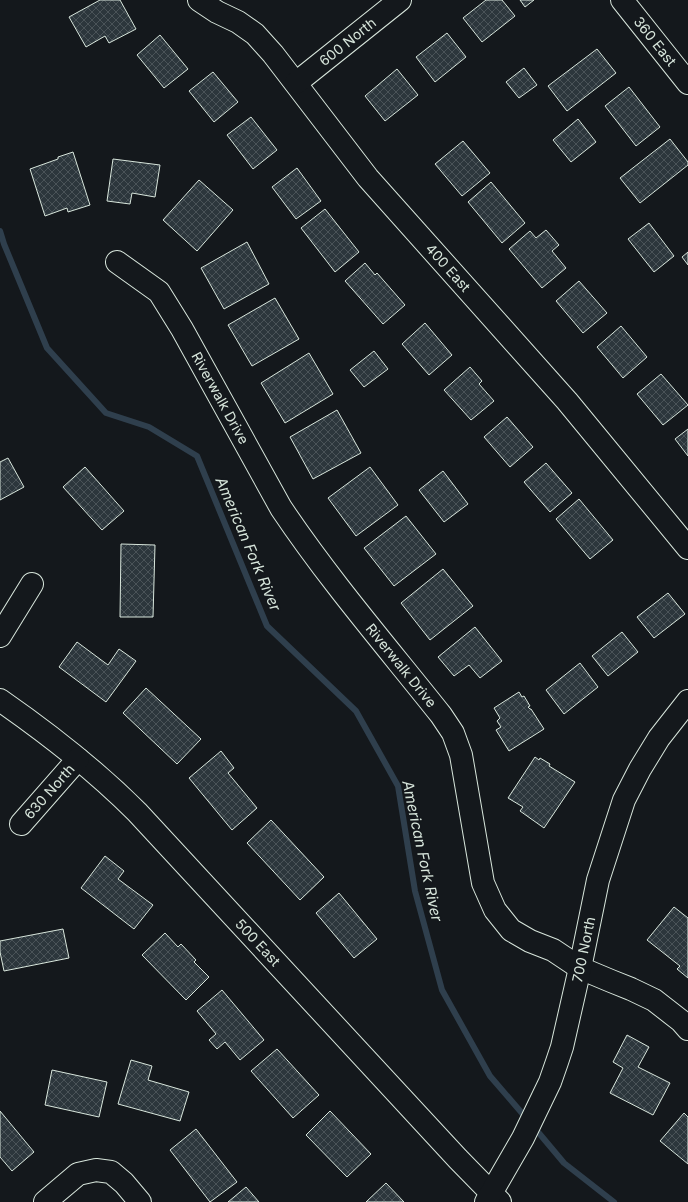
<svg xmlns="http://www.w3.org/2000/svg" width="688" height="1202" viewBox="0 0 688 1202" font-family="Inter,sans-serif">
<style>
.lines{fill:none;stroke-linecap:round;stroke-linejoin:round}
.stream{stroke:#2f3f4d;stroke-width:6}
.building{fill:url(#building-cross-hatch);stroke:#d8e6dc}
.minor-casing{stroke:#d8e6dc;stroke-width:24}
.minor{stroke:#14181c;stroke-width:22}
.labels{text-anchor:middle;stroke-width:3;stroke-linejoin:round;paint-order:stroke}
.street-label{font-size:14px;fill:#d8e6dc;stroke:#14181c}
.water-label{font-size:15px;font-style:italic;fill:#d8e6dc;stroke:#14181c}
</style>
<defs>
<pattern id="building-cross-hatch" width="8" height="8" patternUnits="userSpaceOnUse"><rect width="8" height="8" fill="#2c363c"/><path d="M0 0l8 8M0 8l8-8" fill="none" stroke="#4a5358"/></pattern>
</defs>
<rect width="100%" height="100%" fill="#14181c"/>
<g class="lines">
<!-- stream -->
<g class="stream">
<polyline points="0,231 4,244 47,348 106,413 149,427 197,456 267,626 356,711 398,786 415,891 442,990 490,1076 527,1119"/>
<polyline points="533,1126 564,1163 614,1202"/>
</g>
</g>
<!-- building -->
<g class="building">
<polygon points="100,0 120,0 136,29 109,43 105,36 86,47 69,17"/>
<polygon points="486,0 502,0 515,16 482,42 463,18"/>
<polygon points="520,0 534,0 525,7"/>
<polygon points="447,33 466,57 435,82 416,57"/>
<polygon points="160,35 188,69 164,88 137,55"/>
<polygon points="597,49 616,73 567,111 548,86"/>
<polygon points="524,68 537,85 519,98 506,82"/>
<polygon points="397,69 418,95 385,121 365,96"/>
<polygon points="213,72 238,102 214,122 189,91"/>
<polygon points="629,87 660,127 636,146 605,106"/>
<polygon points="251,117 277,150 253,169 227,135"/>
<polygon points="578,119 596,142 571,162 553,140"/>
<polygon points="670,139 688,162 688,165 640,203 620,178"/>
<polygon points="463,141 490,173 462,196 435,164"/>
<polygon points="73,152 90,205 68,212 67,208 45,216 30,169 58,159 58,157"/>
<polygon points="113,159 160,165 155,197 132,193 130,204 107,201"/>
<polygon points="297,168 321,201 296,219 272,187"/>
<polygon points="199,180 233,210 197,251 163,220"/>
<polygon points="491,182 525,223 502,243 468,202"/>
<polygon points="325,209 359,252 335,272 301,228"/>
<polygon points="649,223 674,256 654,272 628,239"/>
<polygon points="546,230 559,245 552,251 566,268 542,288 509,249 530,231 536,238"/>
<polygon points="247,242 269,284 224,309 201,268"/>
<polygon points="688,252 688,265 682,257"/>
<polygon points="365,263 375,275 377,273 405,305 383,324 345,281"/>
<polygon points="579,281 607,313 583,333 556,301"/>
<polygon points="275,298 299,339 252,366 228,325"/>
<polygon points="425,323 452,355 429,375 402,344"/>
<polygon points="621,326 647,357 623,378 597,347"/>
<polygon points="374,351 388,369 364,387 350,370"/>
<polygon points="309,353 333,394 285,423 261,383"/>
<polygon points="470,367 482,381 479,384 494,401 471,420 444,390"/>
<polygon points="661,374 688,405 663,425 637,394"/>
<polygon points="337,410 361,453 313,479 290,437"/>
<polygon points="507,417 533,447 510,467 484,437"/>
<polygon points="688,429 688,456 675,439"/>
<polygon points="8,458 24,487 0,500 0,462"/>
<polygon points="546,463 572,493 550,512 524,482"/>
<polygon points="85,467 124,511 102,530 63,487"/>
<polygon points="370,467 398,505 356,536 328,498"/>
<polygon points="443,471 468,504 444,522 419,490"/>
<polygon points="579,499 613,540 590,559 556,519"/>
<polygon points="406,516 436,554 394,586 364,548"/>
<polygon points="121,544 155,545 153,617 120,617"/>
<polygon points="443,569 473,606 430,640 401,603"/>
<polygon points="668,593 685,614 654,638 637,617"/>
<polygon points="475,627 502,661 480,678 469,665 454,676 438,657"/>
<polygon points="622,632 638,652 608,676 592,656"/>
<polygon points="77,642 108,665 119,649 136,661 106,702 59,667"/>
<polygon points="580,663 598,687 564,714 546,690"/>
<polygon points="146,688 201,739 177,764 123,713"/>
<polygon points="519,692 522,697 524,696 530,706 528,707 530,709 531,709 544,729 509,751 496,730 501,727 497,721 500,718 494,708"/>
<polygon points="221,751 234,768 228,773 257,808 232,830 189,778"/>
<polygon points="535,757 539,760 540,758 550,764 549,766 575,782 544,828 520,811 523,807 508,798"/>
<polygon points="271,820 324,877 300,900 247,843"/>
<polygon points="105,856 124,871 118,879 153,905 134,929 81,888"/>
<polygon points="339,893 377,939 354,958 316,913"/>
<polygon points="674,907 688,918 688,978 677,969 680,966 647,940"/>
<polygon points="63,929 69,958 4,971 0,952 0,941"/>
<polygon points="165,933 178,947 181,944 196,960 194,962 209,977 186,1000 142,955"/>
<polygon points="222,990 264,1040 240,1060 225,1042 217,1049 209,1040 216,1034 197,1011"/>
<polygon points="627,1035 649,1047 638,1067 670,1083 653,1115 610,1093 623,1068 613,1062"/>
<polygon points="277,1049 319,1095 293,1118 251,1071"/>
<polygon points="131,1060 152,1066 148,1080 189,1092 180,1121 118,1104"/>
<polygon points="52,1070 107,1082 99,1117 45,1105"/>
<polygon points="0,1111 34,1152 12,1171 0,1157"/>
<polygon points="330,1111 371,1154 347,1177 306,1135"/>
<polygon points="684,1113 688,1117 688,1164 660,1141"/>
<polygon points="196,1129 237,1182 210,1202 170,1150"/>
<polygon points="386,1183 404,1202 366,1202"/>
<polygon points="246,1187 259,1202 228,1202"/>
</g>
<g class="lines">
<!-- minor casing -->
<g class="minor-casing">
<g id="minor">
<path id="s1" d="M199,0L217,12L238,22L255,34L273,54L368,178L567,401L688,548"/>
<path id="s2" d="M622,0L688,83"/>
<path id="s3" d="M296,83L400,0"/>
<path id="s4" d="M117,262L159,292L182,329L281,508C330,581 387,647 441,715L453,733L461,755L483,883L495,910L511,930L530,941L553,950L580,968L611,981L631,989L654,1000L681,1021L688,1029"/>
<polyline points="0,636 32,584"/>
<path id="s5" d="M0,700C49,734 95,770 137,812L458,1159L500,1202"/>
<path id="s6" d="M21,824L78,759"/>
<polyline points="45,1202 78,1174 96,1170 111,1172 124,1183 140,1202"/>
<path id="s7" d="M486,1202L523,1138L550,1082L557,1062L562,1047L580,968L598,880L624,800L640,769L659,738L688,701"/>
</g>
</g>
<!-- minor -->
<use href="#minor" class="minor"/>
</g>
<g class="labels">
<!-- street labels -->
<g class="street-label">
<text dy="5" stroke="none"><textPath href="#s3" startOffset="66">600 North</textPath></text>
<text dy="5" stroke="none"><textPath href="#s2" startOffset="53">360 East</textPath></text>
<text dy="5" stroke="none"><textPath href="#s1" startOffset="369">400 East</textPath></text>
<text dy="5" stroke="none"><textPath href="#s4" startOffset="174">Riverwalk Drive</textPath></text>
<text dy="5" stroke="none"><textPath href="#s4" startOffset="498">Riverwalk Drive</textPath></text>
<text dy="5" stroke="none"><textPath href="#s6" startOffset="43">630 North</textPath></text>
<text dy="5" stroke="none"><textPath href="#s5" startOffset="355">500 East</textPath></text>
<text dy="5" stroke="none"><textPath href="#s7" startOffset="273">700 North</textPath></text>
</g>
<!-- water labels -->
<g class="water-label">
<text transform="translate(248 544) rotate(67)" y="5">American Fork River</text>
<text transform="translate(422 851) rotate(78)" y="5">American Fork River</text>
</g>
</g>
</svg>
